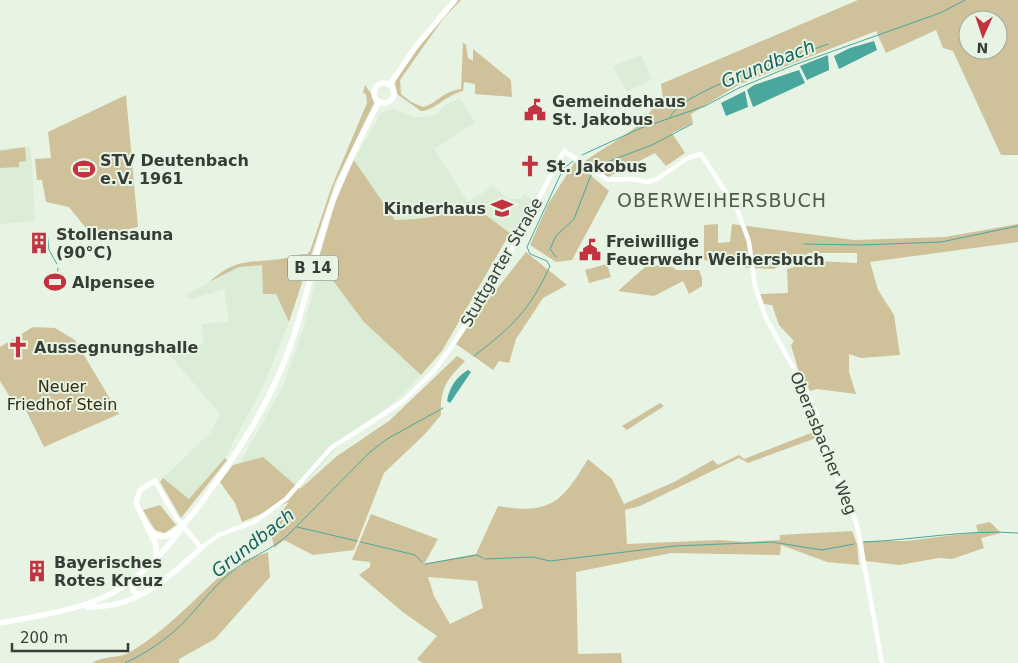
<svg xmlns="http://www.w3.org/2000/svg" width="1018" height="663" viewBox="0 0 1018 663" font-family="'DejaVu Sans',sans-serif">
<style>
.built{fill:#dbedd6}
.green{fill:#cfc19a;fill-rule:evenodd}
.water{fill:#4aa79e}
.lines{fill:none;stroke-linecap:round;stroke-linejoin:round}
.stream{stroke:#4aa79e;stroke-width:1}
.minor{stroke:#fff;stroke-width:4.5}
.major{stroke:#fff;stroke-width:5.5}
.labels{text-anchor:middle;stroke-width:4;stroke-linejoin:round;paint-order:stroke}
.shield{fill:#e7f4e4;stroke:#6c746b;stroke-width:1}
.shield-label{font-size:15px;font-weight:bold;fill:#383d37}
.poi-label{font-size:16px;font-weight:bold;fill:#383d37;stroke:#e7f4e4;text-anchor:start}
.street-label{font-size:16px;fill:#383d37;stroke:#e7f4e4}
.park-label{font-size:16px;fill:#362d0f;stroke:#e7f4e4}
.water-label{font-size:18px;font-style:italic;fill:#18645d;stroke:#e7f4e4}
.quarter-label{font-size:19px;letter-spacing:1px;fill:#505a4d;stroke:#e7f4e4}
</style>
<rect width="100%" height="100%" fill="#e7f4e4"/>
<!-- built -->
<g class="built">
<polygon points="641,55 652,79 627,92 613,66"/>
<polygon points="460,98 475,122 434,149 468,202 493,186 508,199 521,199 524,194 532,200 513,235 468,203 449,214 432,219 395,220 354,160 381,113 393,109 416,117 427,117 437,114 445,105"/>
<polygon points="31,146 35,221 0,224 0,149"/>
<polygon points="262,265 263,294 276,294 289,322 264,384 225,458 189,499 163,478 211,432 220,414 169,354 168,347 203,344 202,324 229,322 224,289 192,299 185,295 239,267"/>
<polygon points="320,265 364,322 421,375 400,397 334,451 300,489 263,457 240,463 283,386 303,330"/>
</g>
<!-- green -->
<g class="green">
<path d="M457,0H461L443,19L400,80L401,94L411,102L423,107C438,103 441,92 461,89L463,42L466,45L468,58L473,61V49L511,80L512,97L475,94V84L464,82L463,91C446,95 434,111 421,111L397,94L395,82L415,50Z"/>
<path d="M858,0H1018V155H1001L953,51L943,48L936,30L886,53L876,31L740,84L691,114L693,123L672,133L685,153L666,166L655,153L608,177L585,161C602,149 621,139 637,126C647,118 653,106 663,98L661,84ZM968,20H998V50H968Z"/>
<path d="M365,85L372,95L374,103L335,183L289,322L276,294H263L262,265L239,267L209,282C236,258 248,263 281,259C290,257 298,254 307,254L310,251L332,186L367,103L366,94L363,93Z"/>
<polygon points="126,95 138,227 93,237 69,207 46,202 42,180 37,180 35,159 51,158 48,132"/>
<polygon points="25,147 26,161 19,162 19,167 0,168 0,151"/>
<path d="M354,160L395,220C425,219 441,218 468,202L510,233L442,351L421,375L364,322L318,261L336,200Z"/>
<polygon points="575,162 609,191 572,260 556,262 530,245 548,204"/>
<polygon points="718,224 718,243 730,242 732,224 854,240 945,237 1018,224 1018,242 870,262 878,290 894,315 900,355 861,358 849,354 849,372 856,394 817,389 810,391 798,369 791,345 794,341 779,325 772,305 764,304 760,294 788,293 787,269 816,261 857,263 857,253 809,253 774,269 749,268 704,260 704,225"/>
<polygon points="526,252 567,285 543,298 516,339 509,363 499,361 493,370 456,344 473,319"/>
<polygon points="607,264 611,277 589,283 585,270"/>
<polygon points="660,265 673,267 676,270 699,270 702,278 702,286 689,294 683,281 654,296 618,291 645,267"/>
<polygon points="33,327 55,328 75,340 119,414 44,447 20,398 13,402 0,381 0,347"/>
<path d="M457,356L465,361C447,380 440,387 441,415L425,434L384,473L354,550L313,555L284,540L274,548L270,527L289,502L242,522L235,503L220,482L233,465L263,457L300,489L337,456L389,421Z"/>
<polygon points="660,403 664,406 627,430 622,426"/>
<path d="M816,431L819,437L748,463L739,458L640,506L625,510L627,544L719,540L746,542L780,540V535L852,531L857,544L859,565L827,562L781,545L780,555L671,553L576,572L578,654L621,653L622,663H423L417,659L437,636L404,613L359,575L370,567V562L352,560L371,514L438,539L424,564L476,554L498,506C551,515 562,502 588,459L612,479L624,504L674,482L713,460L718,465L739,455L744,459ZM428,577L477,581L483,608L450,624L434,596Z"/>
<polygon points="225,458 227,460 181,518 160,482 163,478 189,499"/>
<polygon points="160,505 176,525 165,533 155,530 143,510"/>
<polygon points="990,522 1001,533 981,538 984,548 952,559 939,558 899,565 865,561 863,541 906,541 978,532 976,525"/>
<path d="M268,552L270,577L215,639L179,659V663H92C104,655 120,659 132,651C166,630 193,601 222,574L227,563L231,565L232,570L241,566L243,561Z"/>
</g>
<!-- water -->
<g class="water">
<polygon points="874,41 877,50 839,69 834,56 850,48"/>
<polygon points="828,55 829,70 807,80 800,66"/>
<polygon points="799,70 805,83 753,107 747,90 754,85"/>
<polygon points="745,91 748,107 726,116 721,103"/>
<path d="M468,370L471,372L450,403L447,401C449,388 456,377 468,370Z"/>
</g>
<g class="lines">
<!-- stream -->
<g class="stream">
<path d="M670,117C682,90 797,56 828,44"/>
<polyline points="582,155 641,128 705,106 739,88 794,65 940,13 965,0"/>
<polyline points="599,165 652,145 692,124"/>
<polyline points="47,231 49,250 57,264"/>
<polyline points="804,244 860,245 941,242 1018,226"/>
<polyline points="556,257 550,249 556,236 574,219 591,175"/>
<polyline points="57,278 58,268"/>
<path d="M474,356C512,327 530,310 550,266L547,261L530,254L527,247L563,169L573,161"/>
<polyline points="297,527 357,541"/>
<polyline points="361,542 415,555 422,562"/>
<path d="M864,542C915,540 967,529 1018,533"/>
<polyline points="485,559 533,557 550,561 675,546 772,542 822,550 854,544"/>
<polyline points="425,564 477,555 483,558"/>
<path d="M125,663C145,654 167,639 182,624C198,608 212,588 230,573C247,558 270,551 287,536L370,452L387,439L443,408"/>
</g>
<!-- minor -->
<polyline class="minor" points="155,481 175,516 201,548 219,535 254,522 286,499 331,448 402,402 434,371 452,346 497,276 564,151 608,180 633,179 647,182 657,179 688,158 701,154 738,211 749,242 755,286 766,318 805,389 817,415 829,459 851,506 858,530 882,663"/>
<!-- major -->
<g class="major">
<circle cx="384" cy="93" r="10"/>
<polyline points="390,84 417,45 455,0"/>
<polyline points="155,481 140,490 136,503 156,545 156,560"/>
<path d="M148,527C150,529 153,533 156,535C172,544 196,510 204,499C240,450 271,401 291,344C308,296 316,245 334,198C347,165 362,133 379,102"/>
<polyline points="133,581 133,591 138,594 145,593"/>
<path d="M87,607C135,609 169,578 201,548"/>
<path d="M0,623C89,607 125,603 183,527"/>
</g>
</g>
<!-- icons -->
<defs>
<g id="civic-bare" transform="scale(1.725)"><path d="M-.6-6.5H3V-4.5H.6V-3L4-1V1h2V6H-6V1h2V-1L-.6-3ZM-1.2 2.5V6h2.4V2.5Z" fill="#c2323f" stroke="#e7f4e4" stroke-width="2.5" paint-order="stroke"/></g>
<g id="church-bare" transform="scale(1.725)"><path d="M-1.2-6h2.4v3.5h3.3v2.4h-3.3V6h-2.4V-.1h-3.3v-2.4h3.3Z" fill="#c2323f" stroke="#e7f4e4" stroke-width="2.5" paint-order="stroke"/></g>
<g id="stadium-bare" transform="scale(1.725)"><path d="M0-5a6.5 5 0 1 0 0 10a6.5 5 0 1 0 0-10ZM-3.5-1.8h7v3.6h-7Z" fill="#c2323f" stroke="#e7f4e4" stroke-width="2.5" paint-order="stroke"/></g>
<g id="school-bare" transform="scale(1.725)"><path d="M0-5L7-2L0 1L-7-2ZM-4 1L0 2.5L4 1V4Q0 6-4 4Z" fill="#c2323f" stroke="#e7f4e4" stroke-width="2.5" paint-order="stroke"/></g>
<g id="building-bare" transform="scale(1.725)"><path d="M-4-6H4V6H1V3H-1V6H-4ZM-2.5-4.3h1.7v1.8h-1.7ZM.8-4.3h1.7v1.8H.8ZM-2.5-1h1.7V.8h-1.7ZM.8-1h1.7V.8H.8Z" fill="#c2323f" stroke="#e7f4e4" stroke-width="2.5" paint-order="stroke"/></g>
</defs>
<g fill-rule="evenodd">
<use href="#civic-bare" x="535" y="110"/>
<use href="#church-bare" x="530" y="166"/>
<use href="#stadium-bare" x="84" y="169"/>
<use href="#school-bare" x="502" y="208"/>
<use href="#building-bare" x="39" y="243"/>
<use href="#civic-bare" x="590" y="250"/>
<use href="#stadium-bare" x="55" y="282"/>
<use href="#church-bare" x="18" y="347"/>
<use href="#building-bare" x="37" y="571"/>
</g>
<g class="labels">
<!-- shield labels -->
<rect class="shield" x="288" y="255.5" width="50" height="25" rx="4"/>
<g class="shield-label">
<text x="313" y="273">B 14</text>
</g>
<!-- poi labels -->
<g class="poi-label">
<text x="552" y="107">Gemeindehaus<tspan x="552" dy="18">St. Jakobus</tspan></text>
<text x="100" y="166">STV Deutenbach<tspan x="100" dy="18">e.V. 1961</tspan></text>
<text x="546" y="172">St. Jakobus</text>
<text x="486" y="214" text-anchor="end">Kinderhaus</text>
<text x="56" y="240">Stollensauna<tspan x="56" dy="18">(90°C)</tspan></text>
<text x="606" y="247">Freiwillige<tspan x="606" dy="18">Feuerwehr Weihersbuch</tspan></text>
<text x="72" y="288">Alpensee</text>
<text x="34" y="353">Aussegnungshalle</text>
<text x="54" y="568">Bayerisches<tspan x="54" dy="18">Rotes Kreuz</tspan></text>
</g>
<!-- street labels -->
<g class="street-label">
<text transform="translate(501 262) rotate(-60)" y="6">Stuttgarter Straße</text>
<text transform="translate(824 443) rotate(68)" y="6">Oberasbacher Weg</text>
</g>
<!-- park labels -->
<g class="park-label">
<text x="62" y="392">Neuer<tspan x="62" dy="18">Friedhof Stein</tspan></text>
</g>
<!-- water labels -->
<g class="water-label">
<text transform="translate(768 64) rotate(-22)" y="6">Grundbach</text>
<text transform="translate(253 543) rotate(-38)" y="6">Grundbach</text>
</g>
<!-- quarter labels -->
<g class="quarter-label">
<text x="722" y="207">OBERWEIHERSBUCH</text>
</g>
</g>
<!-- north arrow -->
<g transform="translate(983 35) rotate(183)"><circle r="24" fill="#e7f4e4" stroke="#a1ab9f"/>
<path d="M0-4L9 19L0 12L-9 19Z" fill="#c2323f"/>
<text y="-8" font-size="14" font-weight="bold" text-anchor="middle" fill="#383d37">N</text>
</g>
<!-- scale -->
<path d="M12 643v8h116v-8" fill="none" stroke="#383d37" stroke-width="2.5"/>
<text x="20" y="643" font-size="15" fill="#383d37" stroke="#e7f4e4" stroke-width="4" paint-order="stroke">200 m</text>
</svg>
